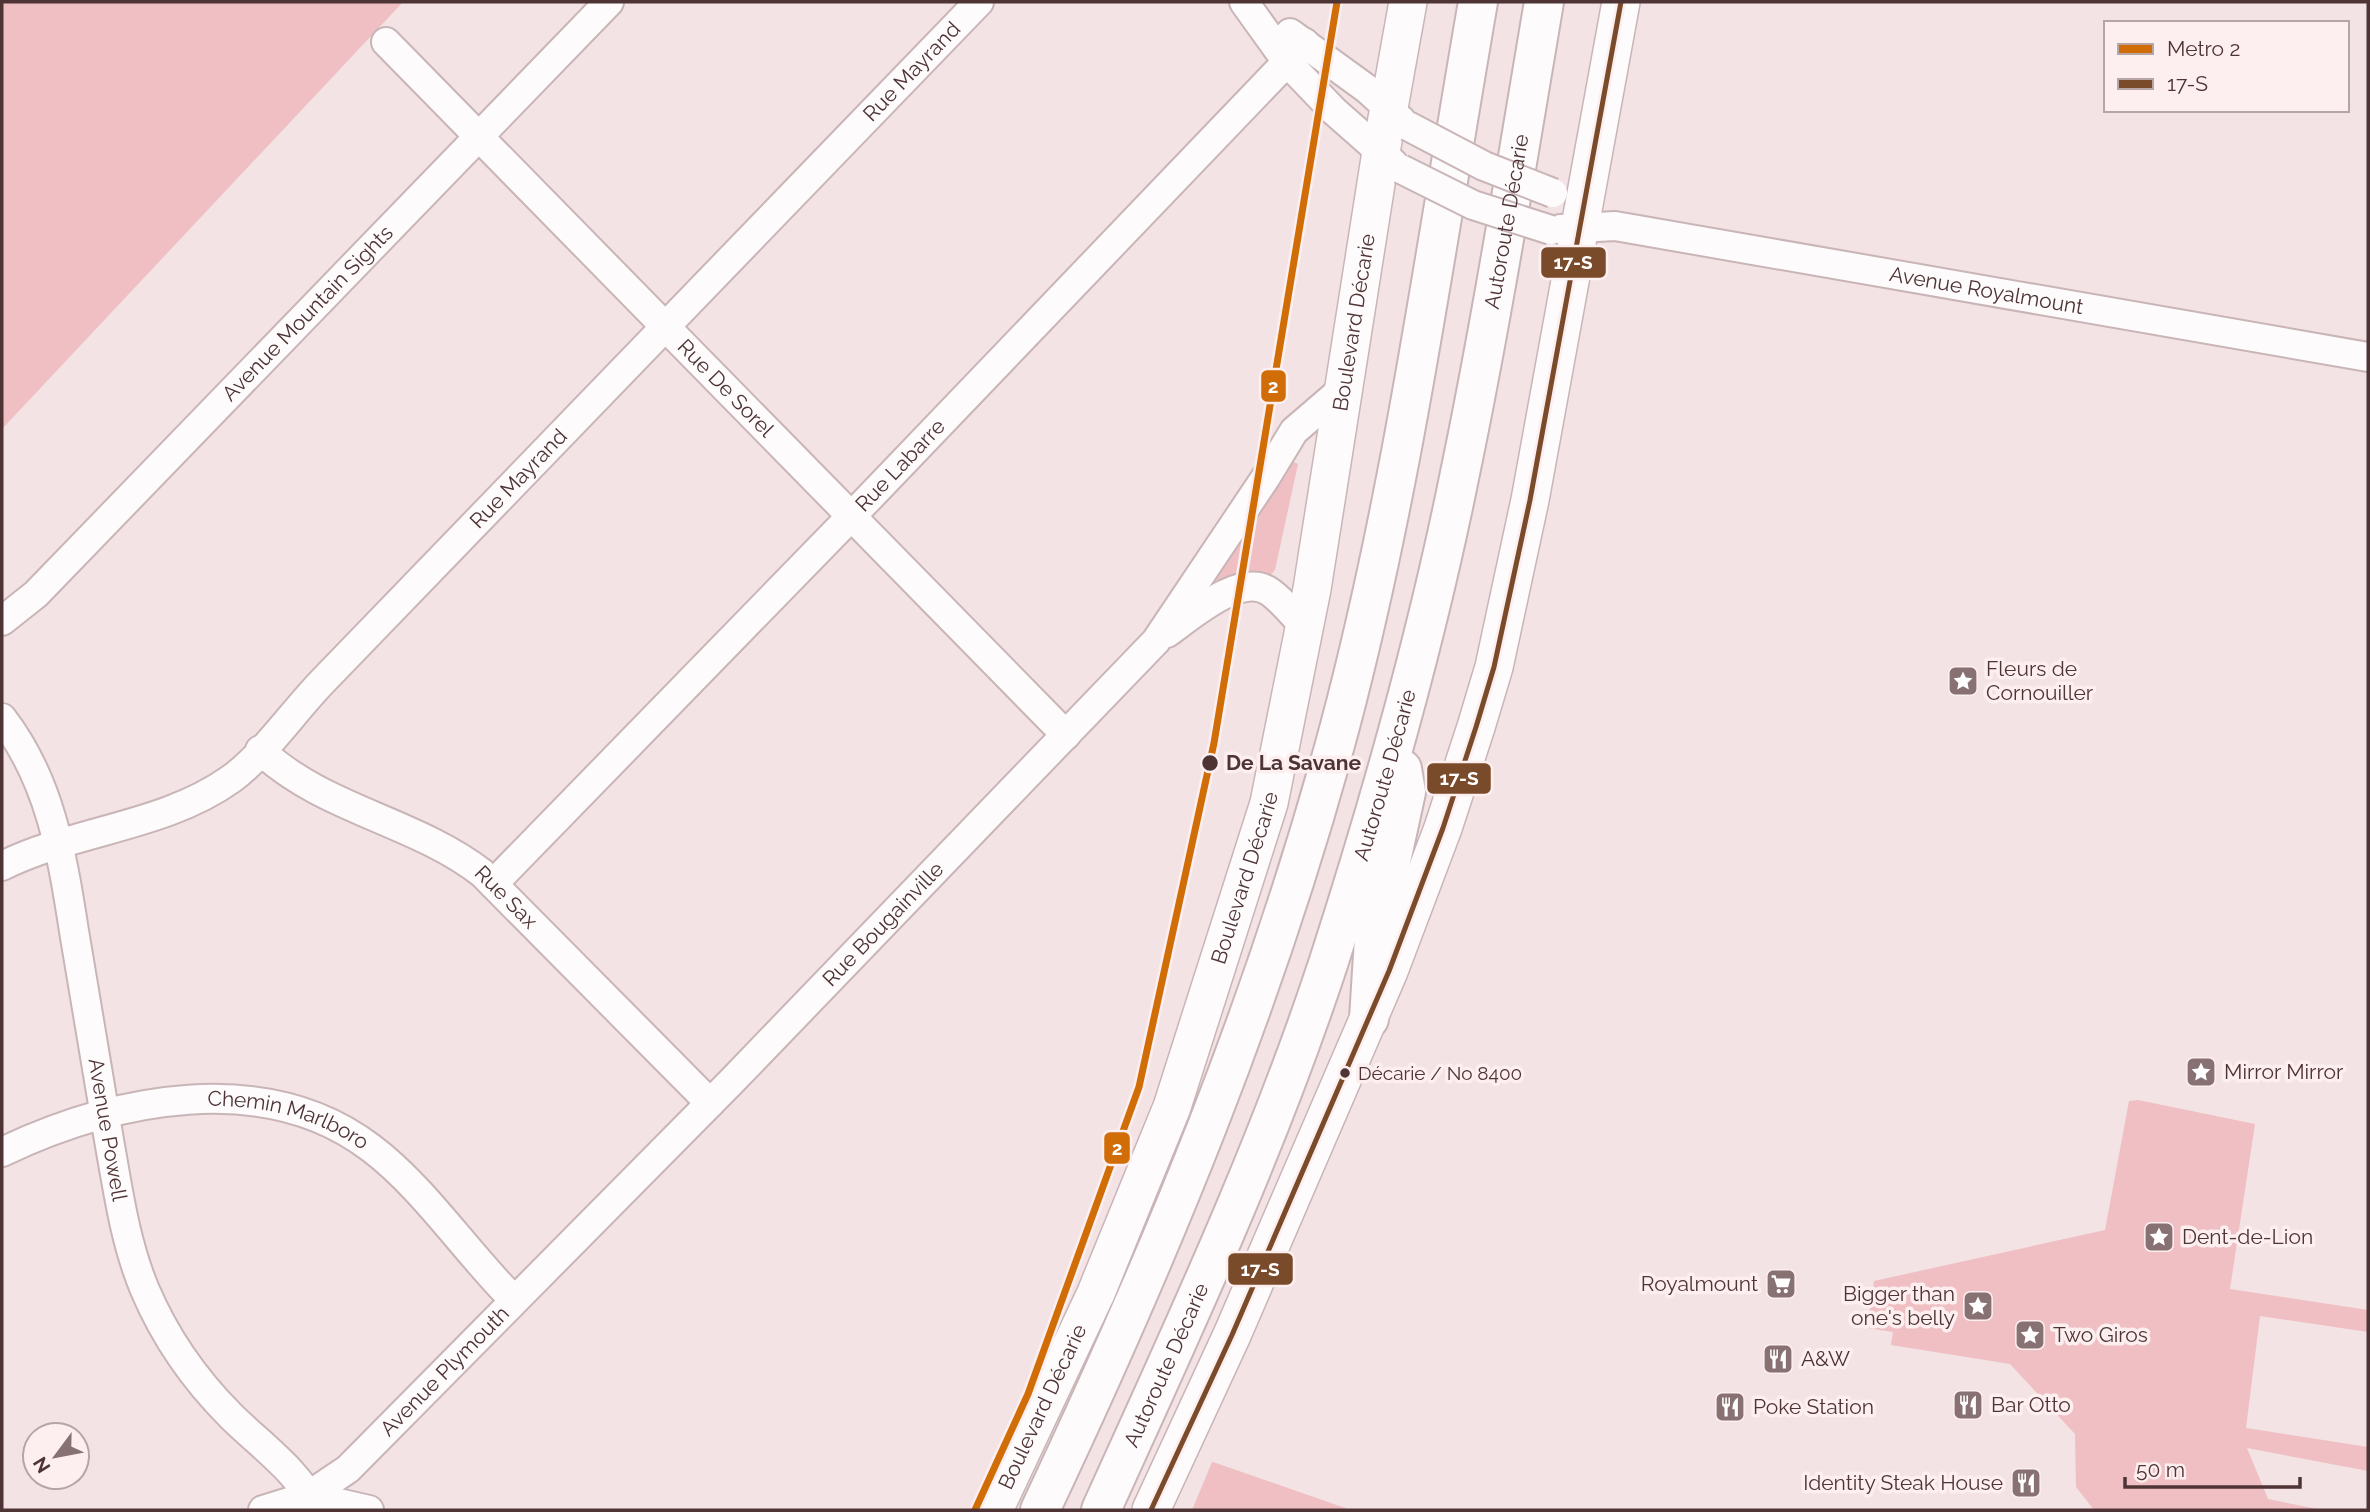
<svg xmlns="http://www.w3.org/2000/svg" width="2370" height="1512" viewBox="0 0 2370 1512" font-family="Raleway,sans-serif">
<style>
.green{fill:#efbfc3}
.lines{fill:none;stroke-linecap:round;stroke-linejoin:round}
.minor-casing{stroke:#c9b5b7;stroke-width:32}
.major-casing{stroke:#c9b5b7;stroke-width:40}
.highway-casing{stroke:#c9b5b7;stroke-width:42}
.minor{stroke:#fdfbfb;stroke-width:28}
.major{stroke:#fdfbfb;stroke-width:37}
.highway{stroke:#fdfbfb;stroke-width:38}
.minor-bridge-casing{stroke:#c9b5b7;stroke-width:32;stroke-linecap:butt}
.minor-bridge{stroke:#fdfbfb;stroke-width:28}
.bus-1-casing{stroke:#fdeeef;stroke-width:10}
.bus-1{stroke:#7a4b2a;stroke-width:5}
.metro-1-casing{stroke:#fdeeef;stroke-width:12}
.metro-1{stroke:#d06d07;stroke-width:7}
.stop-dot{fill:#4f3436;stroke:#fdeeef;stroke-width:2.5}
.labels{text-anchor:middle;stroke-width:7;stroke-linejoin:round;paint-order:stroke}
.bus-label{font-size:19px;fill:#4f3436;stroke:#fdeeef;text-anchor:start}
.street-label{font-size:21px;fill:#4f3436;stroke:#fdeeef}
.poi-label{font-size:21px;fill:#4f3436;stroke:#fdeeef;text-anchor:start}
.stop-label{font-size:21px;font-weight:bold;fill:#4f3436;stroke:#fdeeef;text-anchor:start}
.line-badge{stroke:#fdeeef;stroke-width:2.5}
.badge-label{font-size:19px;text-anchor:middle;font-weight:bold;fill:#fff}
</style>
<rect width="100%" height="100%" fill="#f3e3e4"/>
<!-- green -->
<g class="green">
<polygon points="2,2 403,2 2,429"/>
<polygon points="1292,461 1298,464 1275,570 1268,578 1244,574 1217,581 1214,576"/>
<polygon points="2138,1100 2255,1124 2230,1289 2368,1310 2368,1332 2260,1316 2246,1428 2368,1447 2368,1471 2247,1448 2268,1499 2322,1510 2094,1510 2076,1487 2075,1434 2010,1364 1891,1345 1893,1332 1867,1328 1874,1281 2105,1230 2129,1101"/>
<polygon points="1212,1462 1213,1462 1351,1510 1192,1510"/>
</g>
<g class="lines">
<!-- minor casing -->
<g class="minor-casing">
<g id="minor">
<polyline points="1244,2 1287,62 1334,111 1393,163"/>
<polyline points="1290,33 1367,89 1401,120"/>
<path id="s1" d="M386,42L1066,735"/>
<path id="s2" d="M1560,229L1615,226L2368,357"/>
<path id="s3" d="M2,621L36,594L609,2"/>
<path d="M1167,633C1190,617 1241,571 1270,592C1283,601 1294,616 1305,627"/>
<path id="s4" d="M2,718C50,780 62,854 74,931C86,1001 97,1070 109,1140C118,1190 125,1243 145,1290C165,1337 195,1380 231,1416C260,1445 300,1472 316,1510"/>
<path id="s5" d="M260,750C322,809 415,821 482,873L710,1103"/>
<path id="s6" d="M2,866C74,830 164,827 231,779C262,757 294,711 322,682L979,2"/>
<path id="s7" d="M493,884L870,497L1305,43"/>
<path id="s8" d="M2,1152C113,1099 265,1067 371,1148C423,1187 466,1252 513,1299"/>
<polyline points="308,1496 369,1510"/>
<path id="s9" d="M263,1510L308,1496L348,1469L731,1082L1156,641L1266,477L1294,431L1344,388"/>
</g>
</g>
<!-- major casing -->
<g class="major-casing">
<g id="major">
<path id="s10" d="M994,1510L1096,1293L1172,1107L1269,803L1312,589L1381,152L1408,2"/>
<polyline points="1151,1510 1232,1335 1389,971 1443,828 1476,727 1494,667 1530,500 1621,2"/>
</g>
</g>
<!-- highway casing -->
<g class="highway-casing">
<g id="highway">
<polyline points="1369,1019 1374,939 1406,792 1402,769"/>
<path d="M1040,1510C1161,1254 1266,1001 1340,726C1403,489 1436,243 1478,2"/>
<path id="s11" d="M1101,1510C1183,1329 1267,1150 1329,961C1380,803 1426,641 1459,478C1492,320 1517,161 1544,2"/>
</g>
</g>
<!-- minor -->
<use href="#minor" class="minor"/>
<!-- major -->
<use href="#major" class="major"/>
<!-- highway -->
<use href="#highway" class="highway"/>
<!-- minor-bridge casing -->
<g class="minor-bridge-casing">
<g id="minor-bridge">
<polyline points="1408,126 1484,166 1553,193"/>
<polyline points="1401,169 1473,205 1551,230"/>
</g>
</g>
<!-- minor-bridge -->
<use href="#minor-bridge" class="minor-bridge"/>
<!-- bus-1 casing -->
<g class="bus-1-casing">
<polyline id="bus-1" points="1151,1510 1232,1335 1389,971 1443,828 1476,727 1494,667 1530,500 1621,2"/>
</g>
<!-- bus-1 -->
<use href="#bus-1" class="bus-1"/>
<!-- metro-1 casing -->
<g class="metro-1-casing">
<polyline id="metro-1" points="975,1510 1028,1394 1139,1087 1214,743 1337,2"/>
</g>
<!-- metro-1 -->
<use href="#metro-1" class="metro-1"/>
</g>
<!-- icons -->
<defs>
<g id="sight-square" transform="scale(1.575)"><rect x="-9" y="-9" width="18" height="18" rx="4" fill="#887173" stroke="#fdeeef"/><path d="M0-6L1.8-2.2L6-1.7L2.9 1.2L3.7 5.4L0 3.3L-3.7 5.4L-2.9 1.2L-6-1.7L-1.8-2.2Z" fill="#fff"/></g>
<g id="supermarket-square" transform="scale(1.575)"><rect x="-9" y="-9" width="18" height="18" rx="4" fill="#887173" stroke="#fdeeef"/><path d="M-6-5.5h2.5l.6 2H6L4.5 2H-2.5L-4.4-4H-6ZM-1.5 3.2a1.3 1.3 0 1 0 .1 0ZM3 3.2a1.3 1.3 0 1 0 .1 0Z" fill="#fff"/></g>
<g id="restaurant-square" transform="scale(1.575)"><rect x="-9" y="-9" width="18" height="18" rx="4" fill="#887173" stroke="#fdeeef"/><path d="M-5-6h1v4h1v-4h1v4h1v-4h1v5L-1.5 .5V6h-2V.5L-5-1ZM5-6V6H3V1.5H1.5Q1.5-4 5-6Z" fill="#fff"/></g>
</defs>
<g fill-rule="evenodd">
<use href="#sight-square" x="1963" y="681"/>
<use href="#sight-square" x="2201" y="1072"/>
<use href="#sight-square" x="2159" y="1237"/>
<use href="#supermarket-square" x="1781" y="1284"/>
<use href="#sight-square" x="1978" y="1306"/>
<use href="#sight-square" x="2030" y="1335"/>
<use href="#restaurant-square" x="1778" y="1359"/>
<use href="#restaurant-square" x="1968" y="1405"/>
<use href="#restaurant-square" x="1730" y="1407"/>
<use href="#restaurant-square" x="2026" y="1483"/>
</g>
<!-- markers -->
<g class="stop-dot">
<circle cx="1210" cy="763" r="9"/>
<circle cx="1345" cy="1073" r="6"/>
</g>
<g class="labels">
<!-- bus labels -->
<g class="bus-label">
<text x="1358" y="1080">Décarie / No 8400</text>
</g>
<!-- street labels -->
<g class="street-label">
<text dy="7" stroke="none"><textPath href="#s6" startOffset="1228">Rue Mayrand</textPath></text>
<text dy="7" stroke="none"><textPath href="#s11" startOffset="1356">Autoroute Décarie</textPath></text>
<text dy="7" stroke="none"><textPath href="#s2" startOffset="432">Avenue Royalmount</textPath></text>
<text dy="7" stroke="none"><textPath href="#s3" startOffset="434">Avenue Mountain Sights</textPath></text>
<text dy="7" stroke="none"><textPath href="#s10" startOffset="1248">Boulevard Décarie</textPath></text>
<text dy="7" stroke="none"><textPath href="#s1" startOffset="485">Rue De Sorel</textPath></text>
<text dy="7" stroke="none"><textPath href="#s7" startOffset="584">Rue Labarre</textPath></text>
<text dy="7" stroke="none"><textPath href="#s6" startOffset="662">Rue Mayrand</textPath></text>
<text dy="7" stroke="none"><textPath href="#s11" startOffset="789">Autoroute Décarie</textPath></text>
<text dy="7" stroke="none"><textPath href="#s10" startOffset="681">Boulevard Décarie</textPath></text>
<text dy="7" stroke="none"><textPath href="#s5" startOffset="289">Rue Sax</textPath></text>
<text dy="7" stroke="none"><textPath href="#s9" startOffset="859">Rue Bougainville</textPath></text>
<text dy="7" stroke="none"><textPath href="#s8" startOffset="298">Chemin Marlboro</textPath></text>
<text dy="7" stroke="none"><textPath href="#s4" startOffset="429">Avenue Powell</textPath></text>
<text dy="7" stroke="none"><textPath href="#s11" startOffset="159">Autoroute Décarie</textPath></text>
<text dy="7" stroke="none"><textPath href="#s9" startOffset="233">Avenue Plymouth</textPath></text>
<text dy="7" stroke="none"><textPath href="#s10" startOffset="114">Boulevard Décarie</textPath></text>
</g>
<!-- poi labels -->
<g class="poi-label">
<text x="1986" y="676">Fleurs de<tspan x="1986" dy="24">Cornouiller</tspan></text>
<text x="2224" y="1079">Mirror Mirror</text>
<text x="2182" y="1244">Dent-de-Lion</text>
<text x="1758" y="1291" text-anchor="end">Royalmount</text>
<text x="1955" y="1301" text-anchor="end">Bigger than<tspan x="1955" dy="24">one's belly</tspan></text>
<text x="2053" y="1342">Two Giros</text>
<text x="1801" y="1366">A&amp;W</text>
<text x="1991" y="1412">Bar Otto</text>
<text x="1753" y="1414">Poke Station</text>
<text x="2003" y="1490" text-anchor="end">Identity Steak House</text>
</g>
<!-- stop labels -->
<g class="stop-label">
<text x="1226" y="770">De La Savane</text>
</g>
</g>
<g class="line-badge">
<rect x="1540" y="246" width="67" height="33" rx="7" fill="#7a4b2a"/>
<rect x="1260" y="369" width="27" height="34" rx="7" fill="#d06d07"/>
<rect x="1426" y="762" width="66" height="33" rx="7" fill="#7a4b2a"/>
<rect x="1103" y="1131" width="28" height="34" rx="7" fill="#d06d07"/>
<rect x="1227" y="1252" width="67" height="34" rx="7" fill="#7a4b2a"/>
</g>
<g class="badge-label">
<text x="1573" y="269">17-S</text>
<text x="1273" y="393">2</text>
<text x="1459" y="785">17-S</text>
<text x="1117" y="1155">2</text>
<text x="1260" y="1276">17-S</text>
</g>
<!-- border -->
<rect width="2370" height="1512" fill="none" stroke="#4f3436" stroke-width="7"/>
<!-- legend -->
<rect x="2104" y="21" width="245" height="91" fill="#fdeeef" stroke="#b7a4a5" stroke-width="2"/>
<rect x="2118" y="44" width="35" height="10" fill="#d06d07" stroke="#b7a4a5" stroke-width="2"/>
<text x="2167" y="56" font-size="21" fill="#4f3436">Metro 2</text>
<rect x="2118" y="79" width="35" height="10" fill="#7a4b2a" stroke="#b7a4a5" stroke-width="2"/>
<text x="2167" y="91" font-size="21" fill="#4f3436">17-S</text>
<!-- north arrow -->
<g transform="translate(56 1456) rotate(238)"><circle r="33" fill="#fdeeef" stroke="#b7a4a5" stroke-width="2"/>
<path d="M0-5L12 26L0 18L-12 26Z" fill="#887173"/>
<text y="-10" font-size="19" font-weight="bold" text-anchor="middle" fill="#4f3436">N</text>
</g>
<!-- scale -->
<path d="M2125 1477v10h175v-10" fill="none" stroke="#4f3436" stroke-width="3.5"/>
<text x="2136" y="1477" font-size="21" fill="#4f3436" stroke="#fdeeef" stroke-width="5" paint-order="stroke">50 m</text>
</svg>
